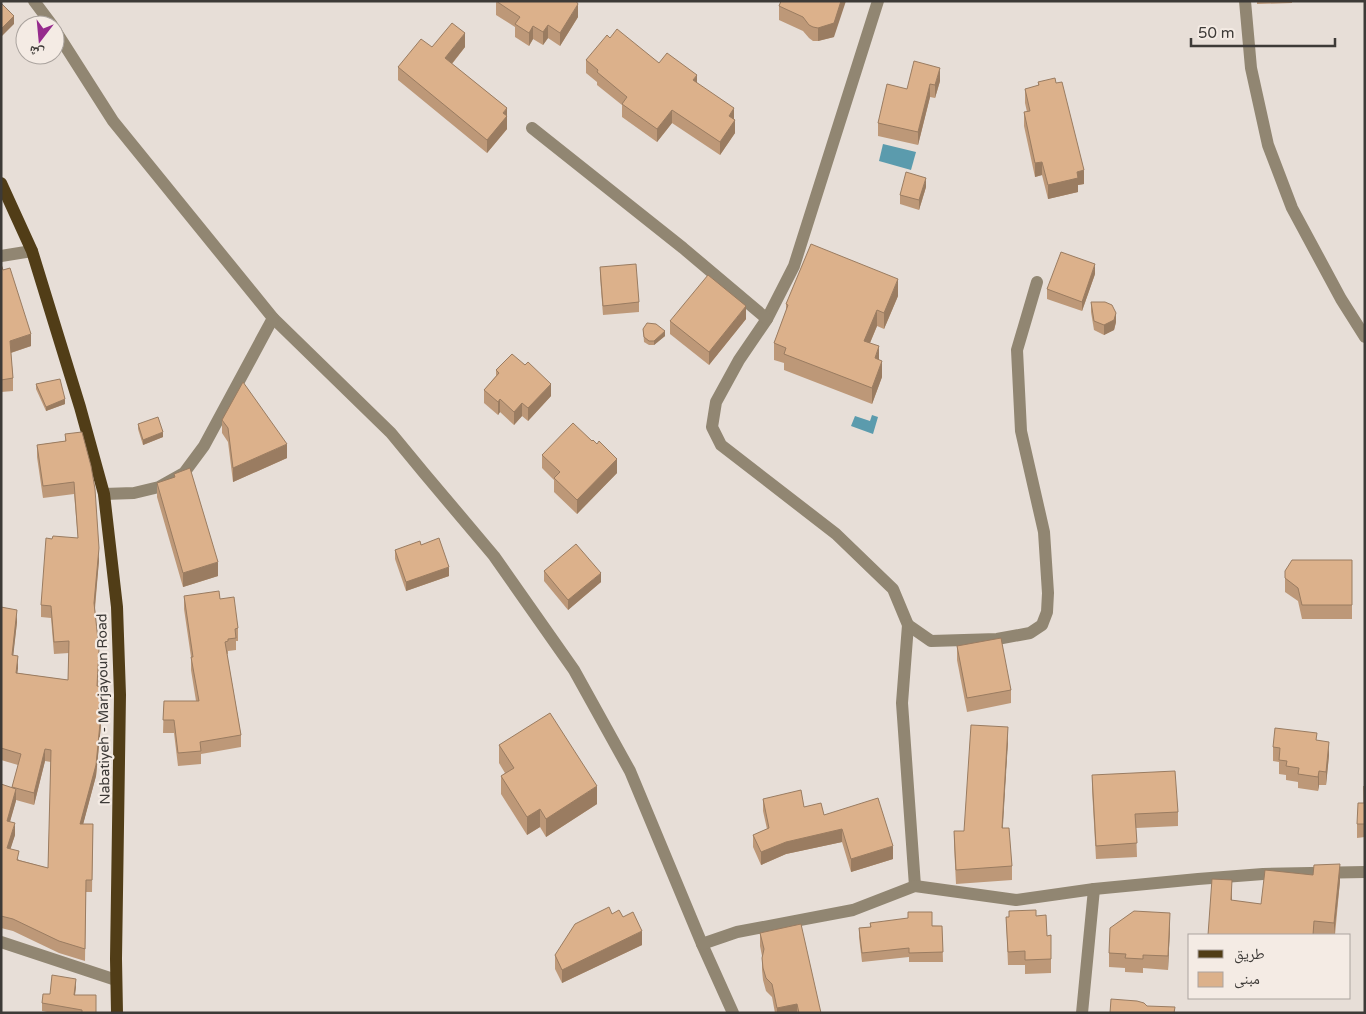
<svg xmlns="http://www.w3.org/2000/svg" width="1366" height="1014" viewBox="0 0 1366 1014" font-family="'Varela Round','Noto Naskh Arabic',sans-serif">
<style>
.water{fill:#5b9bad}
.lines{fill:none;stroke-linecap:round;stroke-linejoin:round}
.minor{stroke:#918672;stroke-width:12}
.major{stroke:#513d17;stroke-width:12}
.wall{fill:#bd9878;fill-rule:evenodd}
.shaded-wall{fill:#9a7c61}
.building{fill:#dcb18b;stroke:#9a7c61}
.labels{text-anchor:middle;stroke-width:4.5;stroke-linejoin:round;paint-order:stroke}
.street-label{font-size:14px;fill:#3d3a37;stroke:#f4ebe4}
</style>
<rect width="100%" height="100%" fill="#e7ded7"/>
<!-- water -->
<g class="water">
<polygon points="883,144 916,152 911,170 879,161"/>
<polygon points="872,415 878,417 873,434 851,426 855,416 870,421"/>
</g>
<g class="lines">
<!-- minor -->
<g class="minor">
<polyline points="34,1 52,25"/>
<polyline points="878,1 794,266 767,319 739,360 716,402 712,427 721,445 836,534 893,589 908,625 902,703 915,886"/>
<polyline points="1245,1 1251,68 1268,145 1292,208 1341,299 1365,337"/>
<polyline points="55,30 113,121 273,318 391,433 424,473 494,556 574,670 630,771 702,944 733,1013"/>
<polyline points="532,128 683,248 767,319"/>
<polyline points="1,256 32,251"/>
<polyline points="104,494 134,493 159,487 184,473 204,446 273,318"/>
<polyline points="908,625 931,641 997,639 1030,633 1042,625 1047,612 1048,593 1044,532 1021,431 1017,350 1037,282"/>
<polyline points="1,942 116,980"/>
<polyline points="702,944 737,932 853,910 915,886 1016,900 1094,889 1198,879 1263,874 1365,872"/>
<polyline points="1082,1013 1094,889"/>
</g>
<!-- major -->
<polyline class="major" points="1,183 32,251 80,407 104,494 117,607 120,695 116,959 117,1013"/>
</g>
<!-- wall -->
<g class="wall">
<polygon points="781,1 834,37 818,41 813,41 809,38 803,31 779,20 779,6"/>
<polygon points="1257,1 1292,1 1292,3 1257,4"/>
<polygon points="496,2 578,17 560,46 548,38 543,45 533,39 529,46 515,37 515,27 496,15"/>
<polygon points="610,38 697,83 734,120 735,133 720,155 672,123 657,142 622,117 622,105 597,85 597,82 586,73 586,60"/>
<polygon points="432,47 465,47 452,64 507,108 507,129 487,153 398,80 398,67"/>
<polygon points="940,81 935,98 930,97 918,145 878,136 878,123 907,89"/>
<polygon points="1038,82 1084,184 1078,185 1078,192 1048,199 1042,175 1035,177 1024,126 1024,112 1027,112 1025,103 1025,89 1038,86"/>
<polygon points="926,187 919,210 900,204 900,195"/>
<polygon points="1,264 31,346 11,353 13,378 13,391 1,392"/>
<polygon points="600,267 639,302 639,312 603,315 600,277"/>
<polygon points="1095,274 1082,311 1047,299 1047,289"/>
<polygon points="898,296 884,329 877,326 870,343 879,360 882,377 872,404 784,370 784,363 774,360 774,343 786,311 786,304"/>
<polygon points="1091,302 1116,322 1114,330 1104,335 1094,330 1091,312"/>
<polygon points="746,319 709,365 670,334 670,321"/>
<polygon points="643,329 665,336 654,345 649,345 644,342"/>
<polygon points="496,370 551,396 528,421 522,416 514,425 500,412 498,415 484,403 484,390 496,376"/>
<polygon points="36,384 65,404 46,411 36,389"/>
<polygon points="222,420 287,458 233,482 228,442 222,433"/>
<polygon points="138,424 163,437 143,445 138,429"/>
<path d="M65,434L99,560L95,609L99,661L98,686L103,699L100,713L101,725L96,776L83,824H93L92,892H86L85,961L59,953L13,931L1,928V784L12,788L18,765L1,760V607L17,622L13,655L18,668L17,673L68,680L69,653L54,654L51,618L41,617V605L52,539L78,538L74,494L43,498L37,457V445L65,441ZM45,761L51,762L48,868L19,860L10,849L15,835L10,821L16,800L34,805Z"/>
<polygon points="542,455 617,473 577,514 554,492 554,480 542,468"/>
<polygon points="174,474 218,576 183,587 157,497 157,483 174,478"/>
<polygon points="421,545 449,576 406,591 395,559 395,550"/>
<polygon points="1352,560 1352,619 1302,619 1298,601 1285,592 1285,571"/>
<polygon points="544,571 601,582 568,610 544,581"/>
<polygon points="184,596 220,599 238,628 238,641 236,641 236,650 228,651 228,654 227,654 241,735 241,747 201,754 201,764 178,766 174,733 163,733 164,701 196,701 191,670 191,657 184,609"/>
<polygon points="957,646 1011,690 1011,703 967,712 957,660"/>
<polygon points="1317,740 1329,755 1326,785 1319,785 1318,791 1298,788 1298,782 1286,780 1286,775 1279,774 1279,762 1273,761 1273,747"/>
<polygon points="1008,741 1002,828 1012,866 1012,880 956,884 954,845 954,831 964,831"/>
<polygon points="499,745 597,804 546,837 540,827 527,835 501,794 501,776 505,773 499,763"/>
<polygon points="1092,775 1178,812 1178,826 1136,828 1137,857 1096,859 1092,789"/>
<polygon points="1365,786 1365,837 1357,838 1357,824 1364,803"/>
<polygon points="763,799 804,807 824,815 893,859 851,872 842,842 786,854 761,865 753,847 753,835 767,829 763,811"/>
<polygon points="1340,881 1335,935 1208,935 1232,897 1232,901 1261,904"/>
<polygon points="612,914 623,917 642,945 562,983 555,969 555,955"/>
<polygon points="1036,916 1047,936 1051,959 1051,973 1025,974 1025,965 1008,965 1006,917"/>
<polygon points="870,923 942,926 943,962 909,962 909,957 862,962 859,937 859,928 870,927"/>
<polygon points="1170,927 1168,970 1143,968 1143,973 1125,972 1125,968 1109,967 1109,953"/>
<polygon points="760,933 821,1013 775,1013 772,997 766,991 763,980 762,970 762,956 760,946"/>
<polygon points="76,986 75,995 96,1013 52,1013 42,1011 42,1003 50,994"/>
</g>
<!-- shaded-wall -->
<g class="shaded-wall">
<polygon points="841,1 846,1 834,37 818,41 818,28"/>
<polygon points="578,4 578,17 560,46 560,33"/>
<polygon points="14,16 14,24 1,37 1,29"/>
<polygon points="548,25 548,38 543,45 543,32"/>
<polygon points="533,26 533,39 529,46 529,33"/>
<polygon points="465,33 465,47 445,72 445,58"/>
<polygon points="940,68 940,81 935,98 935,85"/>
<polygon points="697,75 697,88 693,80"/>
<polygon points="930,84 930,97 918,145 918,132"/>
<polygon points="507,108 507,129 487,153 487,140"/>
<polygon points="734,108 734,121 729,116"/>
<polygon points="672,110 672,123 657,142 657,129"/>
<polygon points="735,120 735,133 720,155 720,142"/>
<polygon points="1042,162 1042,175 1035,177 1035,163"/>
<polygon points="1084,170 1084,184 1078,185 1078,192 1048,199 1048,185 1077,172"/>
<polygon points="926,178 926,187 919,210 919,200"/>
<polygon points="1095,264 1095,274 1082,311 1082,302"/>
<polygon points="898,279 898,296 884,329 884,313"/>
<polygon points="746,306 746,319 709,365 709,352"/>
<polygon points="877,310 877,326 864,357 864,341"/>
<polygon points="1116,313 1116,322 1114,330 1104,335 1104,325"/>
<polygon points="665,331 665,336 654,345 654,341"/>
<polygon points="31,334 31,346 10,353 10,341"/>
<polygon points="879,346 879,362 875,358"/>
<polygon points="882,361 882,377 872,404 872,388"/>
<polygon points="551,384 551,396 528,421 528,408"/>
<polygon points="65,399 65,404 46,411 46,407"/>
<polygon points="500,399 500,412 498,415 498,402"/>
<polygon points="522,403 522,416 514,425 514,412"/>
<polygon points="163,432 163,437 143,445 143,440"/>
<polygon points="287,444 287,458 233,482 233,468"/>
<polygon points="617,459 617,473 577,514 577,500"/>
<polygon points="99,548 99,560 94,615 94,603"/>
<polygon points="218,562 218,576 183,587 183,573"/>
<polygon points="449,567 449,576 406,591 406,582"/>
<polygon points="601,573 601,582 568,610 568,600"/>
<polygon points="17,610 17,622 12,667 12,655"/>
<polygon points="18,656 18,668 16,685 16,673"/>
<polygon points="103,687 103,699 98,724 98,712"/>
<polygon points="101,713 101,725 96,776 80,836 80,824"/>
<polygon points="1008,727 1008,741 1002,842 1002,828"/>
<polygon points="1329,742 1329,755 1326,785 1326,772"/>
<polygon points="45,749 45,761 34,805 34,793"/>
<polygon points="1319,771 1319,785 1318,791 1318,777"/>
<polygon points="597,786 597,804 546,837 546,819"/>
<polygon points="16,789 16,801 7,832 7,821"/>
<polygon points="540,809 540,827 527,835 527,817"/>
<polygon points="15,823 15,835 7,860 7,848"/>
<polygon points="842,829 842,842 786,854 761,865 761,852 786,842"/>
<polygon points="893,846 893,859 851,872 851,859"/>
<polygon points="1340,864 1340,881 1334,935 1334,923"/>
<polygon points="1232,880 1232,897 1231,917 1231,900"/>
<polygon points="1170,913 1170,927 1168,970 1168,956"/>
<polygon points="642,931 642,945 562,983 562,970"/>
<polygon points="76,979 76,986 74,1002 74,995"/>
<polygon points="797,1004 797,1013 777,1013 777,1008"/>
</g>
<!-- building -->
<g class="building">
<polygon points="496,1 576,1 578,4 560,33 548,25 543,32 533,26 529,33 515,24 520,17"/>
<polygon points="781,1 841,1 834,23 818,28 813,27 809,25 803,17 779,6"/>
<polygon points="2,4 14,16 1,29 1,5"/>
<polygon points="452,23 465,33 445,58 507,108 503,113 507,116 487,140 398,67 421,39 432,47"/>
<polygon points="617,29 659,63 667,53 697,75 693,80 734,108 729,116 735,120 720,142 672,110 657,129 622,104 627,97 597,72 598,70 586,60 607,35 610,38"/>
<polygon points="914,61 940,68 935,85 930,84 918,132 878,123 887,84 907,89"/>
<polygon points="1055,78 1056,83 1062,82 1084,170 1077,172 1078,178 1048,185 1042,162 1035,163 1024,112 1030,111 1025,89 1039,85 1038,82"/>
<polygon points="906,172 926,178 919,200 900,195"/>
<polygon points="811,244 898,279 884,313 877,310 864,341 879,346 875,358 882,361 872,388 784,354 786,348 774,343 788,305 786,304"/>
<polygon points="1061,252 1095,264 1082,302 1047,289"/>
<polygon points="1,264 3,270 10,268 31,334 10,341 13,378 1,380"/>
<polygon points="636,264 639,302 603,306 600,267"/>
<polygon points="708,275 746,306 709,352 670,321"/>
<polygon points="1091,302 1105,302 1112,305 1116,313 1114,320 1104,325 1094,321"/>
<polygon points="647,323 656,324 665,331 654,341 649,341 644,337 643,329"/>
<polygon points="512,354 525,365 528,362 551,384 528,408 522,403 514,412 500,399 498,402 484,390 499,373 496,370"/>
<polygon points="60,379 65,399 46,407 36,384"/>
<polygon points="243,382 287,444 233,468 228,428 222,420"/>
<polygon points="158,417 163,432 143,440 138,424"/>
<polygon points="573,423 592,441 593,440 597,444 599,441 617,459 577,500 554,478 560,472 542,455"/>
<polygon points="82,432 91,466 95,489 99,548 94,603 99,649 97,686 103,687 98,712 101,713 96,765 80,824 93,824 92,880 86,880 85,949 59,941 13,919 1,916 1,784 16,789 7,821 15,823 7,848 19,851 17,860 48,868 51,750 45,749 34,793 12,787 21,754 1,748 1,607 17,610 12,655 18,656 16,673 68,680 69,641 54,642 51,606 41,605 46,538 52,539 53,536 78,538 74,482 43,486 37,445 66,441 65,434"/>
<polygon points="190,468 218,562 183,573 157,483 175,477 174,474"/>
<polygon points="439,538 449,567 406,582 395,550 420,541 421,545"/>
<polygon points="576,544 601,573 568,600 544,571"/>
<polygon points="1292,560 1352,560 1352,605 1302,605 1298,588 1285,578 1285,571"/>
<polygon points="219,591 220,599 234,597 238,628 235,629 236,638 228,639 228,641 225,642 241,735 200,742 201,751 178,753 174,720 163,720 164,701 199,701 191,657 193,657 184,596"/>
<polygon points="1001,638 1011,690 967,698 957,646"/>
<polygon points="550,713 597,786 546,819 540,809 527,817 501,776 514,768 499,745"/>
<polygon points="971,725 1008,727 1002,828 1009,828 1012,866 956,870 954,831 964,831"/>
<polygon points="1275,728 1317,733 1316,740 1329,742 1326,772 1319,771 1318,777 1298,774 1299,768 1286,766 1287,761 1279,760 1280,748 1273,747"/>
<polygon points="1175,771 1178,812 1135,814 1137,843 1096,846 1092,775"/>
<polygon points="1364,786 1365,824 1357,824 1358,803 1364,803"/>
<polygon points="801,790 804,807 821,803 824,815 878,798 893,846 851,859 842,829 786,842 761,852 753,835 769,828 763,799"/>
<polygon points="1340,864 1334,923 1314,921 1313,935 1208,935 1212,879 1232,880 1231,900 1261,904 1265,870 1313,875 1314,865"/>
<polygon points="609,907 612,914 619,910 623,917 633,912 642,931 562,970 555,955 575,924"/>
<polygon points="1036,910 1036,916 1046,915 1047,936 1051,935 1051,959 1025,960 1025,951 1008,952 1006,917 1009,917 1009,911"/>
<polygon points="1134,911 1170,913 1168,956 1143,955 1143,959 1125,958 1126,954 1109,953 1110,928"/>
<polygon points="908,912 932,912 932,926 942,926 943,952 909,953 909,948 862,953 859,928 871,927 870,923 908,918"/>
<polygon points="801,924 821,1013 799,1013 797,1004 777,1008 772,984 766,978 763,968 762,958 764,949 760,933"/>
<polygon points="52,975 76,979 74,995 96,995 96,1013 82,1013 82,1010 42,1003 43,994 50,994"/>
<polygon points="1111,999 1137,1001 1144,1003 1147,1006 1175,1007 1174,1013 1110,1013"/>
</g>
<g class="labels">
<!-- street labels -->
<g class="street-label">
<text transform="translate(103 709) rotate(-91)" y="5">Nabatiyeh - Marjayoun Road</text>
</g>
</g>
<!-- border -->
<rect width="1366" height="1014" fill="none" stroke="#3d3a37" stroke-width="5"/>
<!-- legend -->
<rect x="1188" y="934" width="162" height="65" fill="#f4ebe4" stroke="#aba49f"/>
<rect x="1198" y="950" width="25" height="8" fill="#513d17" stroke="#aba49f"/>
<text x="1234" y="959" font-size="15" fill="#3d3a37">طريق</text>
<rect x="1198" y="972" width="25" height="15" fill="#dcb18b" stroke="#aba49f"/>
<text x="1234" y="984" font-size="15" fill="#3d3a37">مبنى</text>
<!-- north arrow -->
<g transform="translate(40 40) rotate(196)"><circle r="24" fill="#f4ebe4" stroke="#aba49f"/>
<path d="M0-4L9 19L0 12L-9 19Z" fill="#962b8d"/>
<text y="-8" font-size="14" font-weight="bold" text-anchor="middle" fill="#3d3a37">ش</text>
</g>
<!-- scale -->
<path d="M1191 38v8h144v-8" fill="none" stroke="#3d3a37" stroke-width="2.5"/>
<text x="1198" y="38" font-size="15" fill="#3d3a37" stroke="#f4ebe4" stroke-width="4" paint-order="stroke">50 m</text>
</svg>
